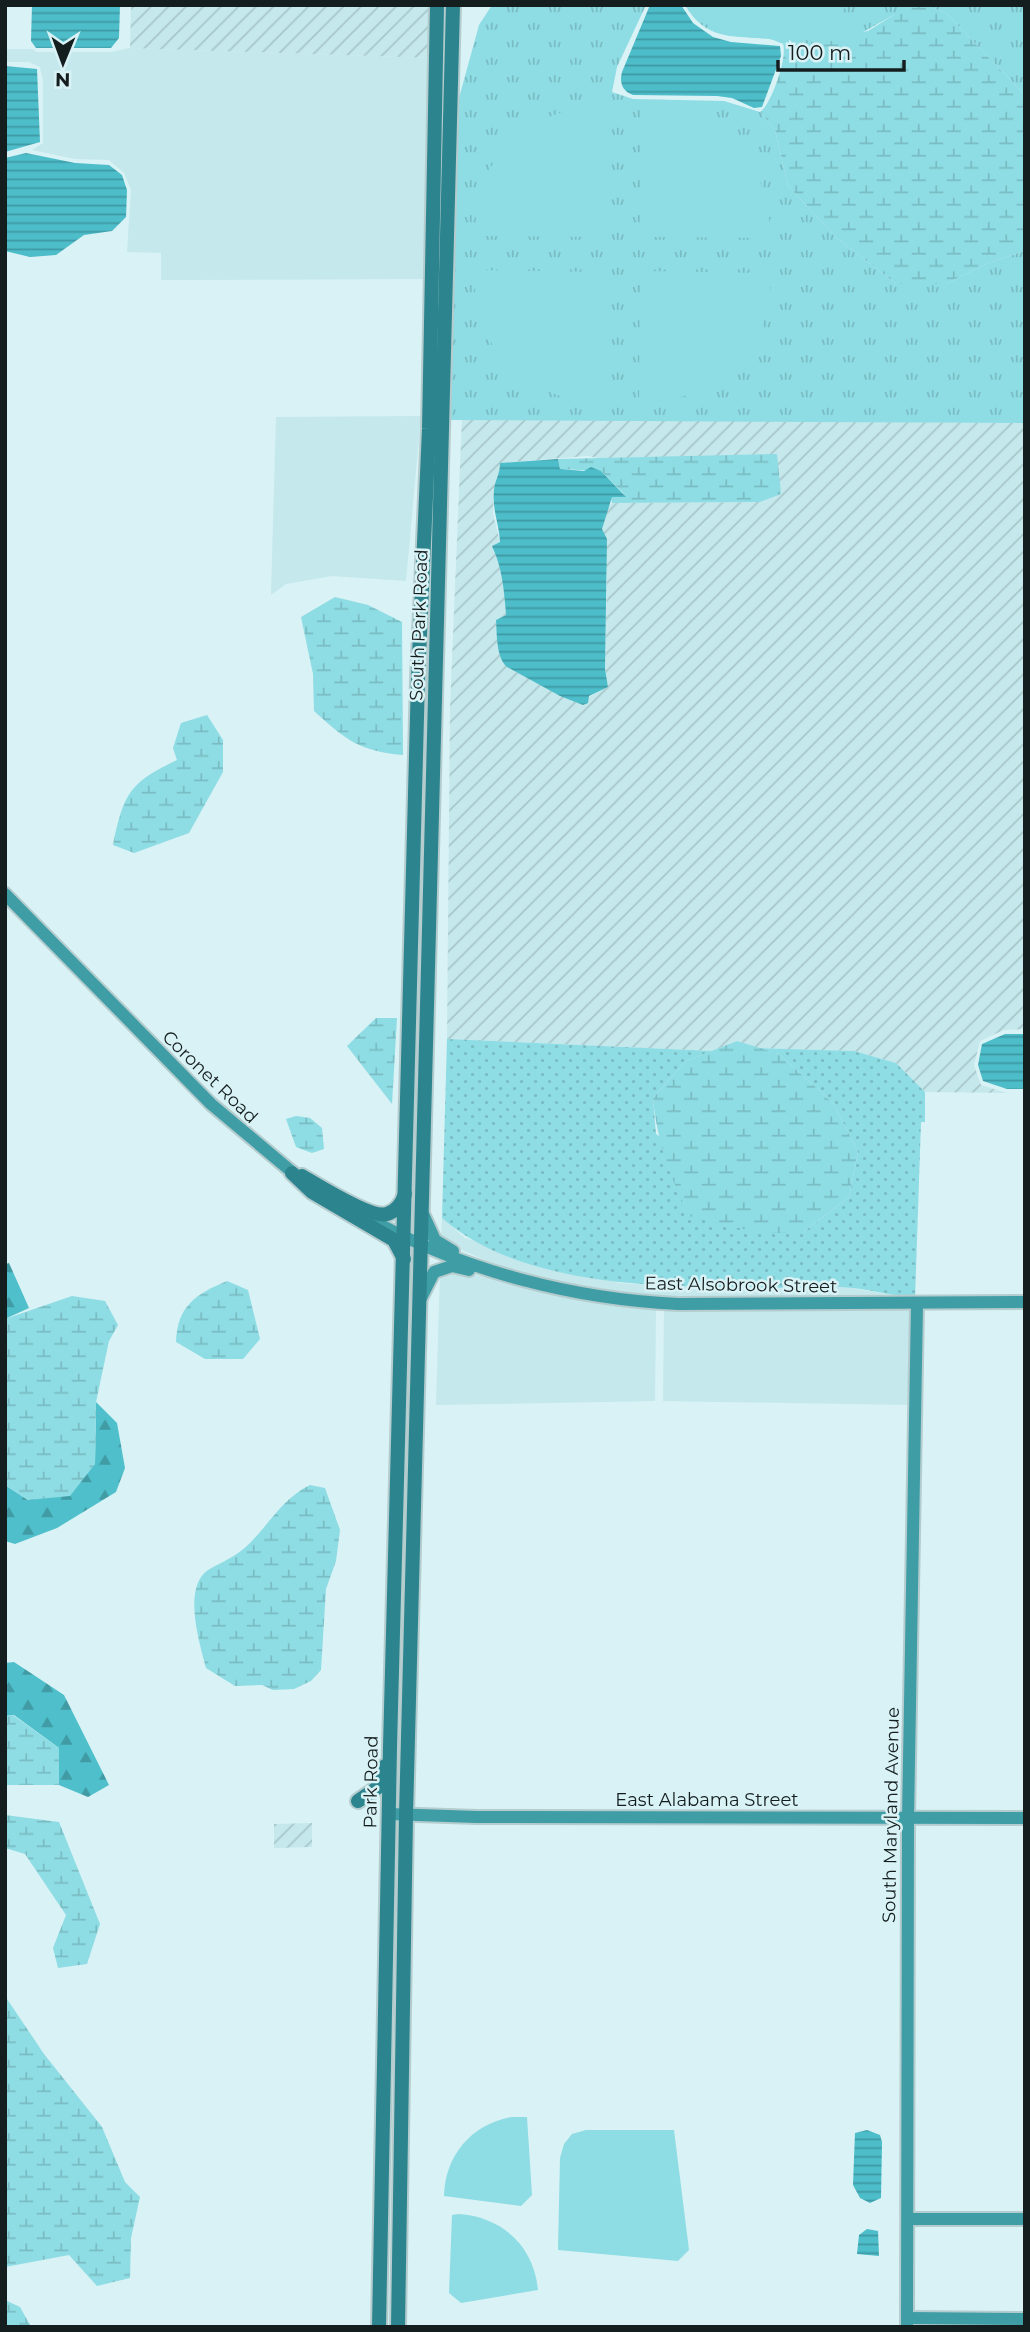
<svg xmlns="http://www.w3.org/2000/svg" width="1030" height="2332" viewBox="0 0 1030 2332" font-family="Montserrat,sans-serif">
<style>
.built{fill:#c4e8ec}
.industrial{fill:url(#industrial-furrows);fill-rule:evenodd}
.grass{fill:url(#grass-dots)}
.forest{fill:url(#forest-firs)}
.wetland{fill:url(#wetland-marsh)}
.park{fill:url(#park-tufts)}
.pitch{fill:#8edce4}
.water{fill:url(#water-rules)}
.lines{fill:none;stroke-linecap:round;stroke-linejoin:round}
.secondary-casing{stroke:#b5ccce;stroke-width:16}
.primary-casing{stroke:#b5ccce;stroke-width:18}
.secondary{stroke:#3f9da6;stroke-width:12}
.primary{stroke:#2c858e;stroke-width:14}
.labels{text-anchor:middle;stroke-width:5;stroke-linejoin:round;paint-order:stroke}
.street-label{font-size:18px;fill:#151e1f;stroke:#d8f2f5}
</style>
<defs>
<pattern id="industrial-furrows" width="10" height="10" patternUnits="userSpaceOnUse" patternTransform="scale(1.75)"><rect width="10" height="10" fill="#c4e8ec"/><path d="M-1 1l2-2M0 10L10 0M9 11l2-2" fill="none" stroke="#a8c7ca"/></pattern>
<pattern id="grass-dots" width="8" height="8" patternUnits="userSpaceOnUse" patternTransform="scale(1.75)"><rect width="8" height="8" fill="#8edce4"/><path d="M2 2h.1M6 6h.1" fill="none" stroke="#7abcc3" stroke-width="1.8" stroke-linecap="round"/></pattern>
<pattern id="forest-firs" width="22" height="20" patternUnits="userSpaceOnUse" patternTransform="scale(1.75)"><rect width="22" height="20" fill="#4fc0cb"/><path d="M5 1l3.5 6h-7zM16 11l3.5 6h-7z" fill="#409ba4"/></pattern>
<pattern id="wetland-marsh" width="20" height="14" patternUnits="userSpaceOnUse" patternTransform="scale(1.75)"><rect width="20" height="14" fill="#8edce4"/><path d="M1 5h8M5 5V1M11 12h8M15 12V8" fill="none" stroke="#7abcc3"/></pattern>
<pattern id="park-tufts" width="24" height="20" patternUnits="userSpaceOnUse" patternTransform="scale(1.75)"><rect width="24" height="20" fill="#8edce4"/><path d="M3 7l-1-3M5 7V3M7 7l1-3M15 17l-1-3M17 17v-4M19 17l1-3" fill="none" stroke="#7abcc3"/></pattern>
<pattern id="water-rules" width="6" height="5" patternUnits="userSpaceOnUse" patternTransform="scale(1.75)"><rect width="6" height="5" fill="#4cbdc9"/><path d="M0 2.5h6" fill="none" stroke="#3e99a3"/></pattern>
</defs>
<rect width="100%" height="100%" fill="#d8f2f5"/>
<!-- built -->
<g class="built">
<polygon points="130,48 432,58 427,279 161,280 161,253 127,252 131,190 124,173 109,160 75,159 32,150 43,143 43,81 40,67 29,62 5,62 5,49 32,49 36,52 111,52"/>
<polygon points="421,416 406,581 332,576 286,584 271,595 276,417"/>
<polygon points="442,1218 465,1238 619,1283 684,1287 840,1286 915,1299 678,1299 555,1282 509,1271 449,1244 441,1238"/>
<polygon points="452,1271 656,1307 655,1401 436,1405 440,1274"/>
<polygon points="664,1308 912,1309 910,1405 663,1401"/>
</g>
<!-- industrial -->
<g class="industrial">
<polygon points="131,5 433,5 432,58 130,48"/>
<path d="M462,418L1025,423V1029L1004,1030L980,1041L974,1065L981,1085L1007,1093H1025L925,1092L896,1063L854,1051L758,1048L737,1041L712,1051L447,1039L450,709ZM588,456L780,494L760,502L612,503L606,510L602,529L607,574L605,669L608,687L589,697L560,696L507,667L496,620L506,615L504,579L498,552L492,546L500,542L493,514L494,489L496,478L500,476V463Z"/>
<polygon points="312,1823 312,1847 274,1848 274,1824"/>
</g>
<!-- grass -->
<path class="grass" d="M447,1039L712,1051L686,1061L653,1098L656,1134L802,1233L849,1197L858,1152L833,1103L779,1054L758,1048L854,1051L896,1063L925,1092V1122H921L915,1299C890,1295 865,1288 841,1287C826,1286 809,1288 793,1288C685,1287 528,1293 442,1218Z"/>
<!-- forest -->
<g class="forest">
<polygon points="9,1263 29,1308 5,1319 5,1264"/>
<polygon points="96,1402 117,1423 125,1468 116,1492 57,1528 15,1544 5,1541 5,1485 28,1500 95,1464"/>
<polygon points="14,1662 64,1695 109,1785 88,1797 59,1785 59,1748 14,1715 5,1716 5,1663"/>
</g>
<!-- wetland -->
<g class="wetland">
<path d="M927,5L947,14L1025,95V251L988,263L946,284H896L837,238L788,186L775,130L760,112C771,106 788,56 783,44L868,31L905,8Z"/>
<polygon points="777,454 781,494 760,502 612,503 611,497 625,497 623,493 601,471 560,469 558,459"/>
<path d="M335,597L368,605L402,622L403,755C359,751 346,740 314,711L313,674L301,617Z"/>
<path d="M207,715L223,740V772L189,833L134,853L113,845C124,793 129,783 177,760L173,748L181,723Z"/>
<polygon points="376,1018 397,1018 392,1104 347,1046"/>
<path d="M737,1041L779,1054L833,1103L858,1152L849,1197L802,1233H760L689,1216C670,1176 657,1142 653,1098L686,1061Z"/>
<polygon points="296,1116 310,1118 322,1128 324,1149 312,1153 296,1147 286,1119"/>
<path d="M227,1281L248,1290L260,1339L243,1359H205L176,1342C177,1306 196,1294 227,1281Z"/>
<polygon points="72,1296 105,1301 118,1325 109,1341 96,1402 95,1464 70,1496 28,1500 5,1485 5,1319"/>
<path d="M310,1485L325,1488L340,1530L336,1561L326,1589L321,1670L311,1681L294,1689L273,1690L262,1685L235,1686L206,1668C200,1644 182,1588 208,1570C222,1562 237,1556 249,1544C270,1523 283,1498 310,1485Z"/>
<polygon points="13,1715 59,1748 59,1785 5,1785 5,1716"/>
<polygon points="5,1815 59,1822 100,1924 87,1964 58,1968 53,1948 66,1915 25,1854 5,1848"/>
<polygon points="5,1996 44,2054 102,2127 125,2182 140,2197 131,2238 130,2278 97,2286 69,2255 5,2267"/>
<polygon points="5,2300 20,2307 30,2325 58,2327 5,2327"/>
</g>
<!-- park -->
<g class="park">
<polygon points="492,5 646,5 617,67 612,92 633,99 724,101 760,112 775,130 788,186 837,238 896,284 946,284 988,263 1025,251 1025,423 448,420 456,109 479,25"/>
<path d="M685,5H920C894,10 874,30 848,38C839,41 792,46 784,44C779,43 775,40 769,39C733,35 707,42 685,5Z"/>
<polygon points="927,5 1025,5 1025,95 947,14"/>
</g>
<!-- pitch -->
<g class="pitch">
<path d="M690,5H845L838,28C812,41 747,42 719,31C707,26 697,15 690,5Z"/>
<path d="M580,108H607V229L598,237L477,236C467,172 520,117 580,108Z"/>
<path d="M641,108C720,98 771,165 770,238L648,237L641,229Z"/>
<path d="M476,270L598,272L605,279V401C533,406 466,346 476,270Z"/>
<path d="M648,271L770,273C774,352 717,404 639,401L640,279Z"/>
<path d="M512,2117H527L532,2195L521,2206L444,2196C445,2155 472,2124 512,2117Z"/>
<polygon points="586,2130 674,2130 689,2250 678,2261 558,2250 560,2158 564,2144 572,2134"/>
<path d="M459,2214C502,2217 534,2246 538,2290L461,2303L449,2293L452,2215Z"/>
</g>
<!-- water -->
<g class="water">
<polygon points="32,5 120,5 119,38 111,48 36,48 31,41"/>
<path d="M650,5H681L693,23L713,37L731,42L780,46L781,56L762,107L754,108L732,98L717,96L633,95C623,92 619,83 622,72Z"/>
<polygon points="5,66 37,69 40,142 5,152"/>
<polygon points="26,153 75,163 109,165 122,175 127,190 126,217 112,231 84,235 56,255 30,257 5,251 5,158"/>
<path d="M558,459L560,469L584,471L591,467L601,471L626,497H612L602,529L607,539L605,669L608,687L589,696L588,703L583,705L560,696L507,667C496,657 497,634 496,620L506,615C504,589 502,567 492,546L500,542C499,523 492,510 494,490C495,479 500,475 500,463Z"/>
<polygon points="1005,1034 1025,1034 1025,1089 1007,1089 983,1081 978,1065 982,1044"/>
<polygon points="867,2130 880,2135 882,2142 881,2198 870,2203 860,2198 853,2185 855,2133"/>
<polygon points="867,2229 878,2231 879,2256 857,2254 859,2235"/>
</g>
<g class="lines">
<!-- secondary casing -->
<g class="secondary-casing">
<g id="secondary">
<polyline points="5,894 211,1104 298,1177"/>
<polyline points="424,1216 435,1240 453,1251"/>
<path d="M377,1223C469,1272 574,1299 678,1304L1025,1302"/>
<polyline points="421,1298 434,1272 452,1266 469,1270"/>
<polyline points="389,1814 477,1817 1025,1818"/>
<polyline points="908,2219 1025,2219"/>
<polyline points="907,2318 1025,2319"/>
<polyline points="907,2327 908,1818 917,1305"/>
</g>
</g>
<!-- primary casing -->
<g class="primary-casing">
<g id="primary">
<polyline points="292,1173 312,1192 394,1240 404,1259"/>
<path d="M302,1176C318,1185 371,1219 387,1214C397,1211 402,1203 405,1194"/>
<polyline points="358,1801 377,1788 385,1766"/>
<polyline points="379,2327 390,1747 418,679 429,429 437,5"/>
<polyline points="398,2327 406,1815 453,5"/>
</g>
</g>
<!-- secondary -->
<use href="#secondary" class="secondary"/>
<!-- primary -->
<use href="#primary" class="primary"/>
</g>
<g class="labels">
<!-- street labels -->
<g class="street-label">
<text transform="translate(419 625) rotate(-88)" y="6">South Park Road</text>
<text transform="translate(210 1077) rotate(44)" y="6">Coronet Road</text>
<text transform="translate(741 1285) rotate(1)" y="6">East Alsobrook Street</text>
<text transform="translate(371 1782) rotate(-89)" y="6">Park Road</text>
<text x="707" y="1806">East Alabama Street</text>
<text transform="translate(891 1815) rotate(-89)" y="6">South Maryland Avenue</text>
</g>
</g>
<!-- border -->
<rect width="1030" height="2332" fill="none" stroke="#151e1f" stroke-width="14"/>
<!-- north arrow -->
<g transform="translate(63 63) rotate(181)" stroke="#d8f2f5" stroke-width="5" paint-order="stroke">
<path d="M0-5L12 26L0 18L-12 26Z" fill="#151e1f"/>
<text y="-10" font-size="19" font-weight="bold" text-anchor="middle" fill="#151e1f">N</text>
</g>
<!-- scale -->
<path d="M778 60v10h126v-10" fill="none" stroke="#151e1f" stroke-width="3.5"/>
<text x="788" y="60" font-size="21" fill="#151e1f" stroke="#d8f2f5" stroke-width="5" paint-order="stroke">100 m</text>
</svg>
